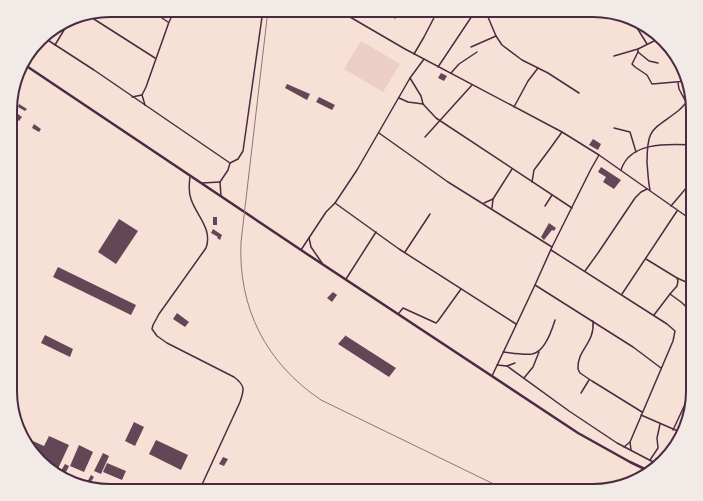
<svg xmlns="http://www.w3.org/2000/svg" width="703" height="501" viewBox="0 0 703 501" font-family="Inter,sans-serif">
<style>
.green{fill:#ebcfc5}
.building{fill:#644757}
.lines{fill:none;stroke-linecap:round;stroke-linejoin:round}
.minor{stroke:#4a2c40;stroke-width:1.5}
.tertiary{stroke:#4a2c40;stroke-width:1.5}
.trunk{stroke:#4a2c40;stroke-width:2.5}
.rail{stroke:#8f747c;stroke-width:1}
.rim{fill:none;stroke:#4a2c40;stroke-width:2}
</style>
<rect width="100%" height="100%" fill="#f7e1d7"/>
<!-- green -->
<polygon class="green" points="361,41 400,64 383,92 344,69"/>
<!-- building -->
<g class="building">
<polygon points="441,73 447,76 444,81 438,78"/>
<polygon points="287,84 310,94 307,100 285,88"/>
<polygon points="319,97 335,105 332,110 316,102"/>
<polygon points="19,104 27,109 25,111 18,107"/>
<polygon points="14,111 22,117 19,121 11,116"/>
<polygon points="11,123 16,126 11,134"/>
<polygon points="34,124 41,129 39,132 32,128"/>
<polygon points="593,139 601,144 598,150 589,145"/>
<polygon points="601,167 621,180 614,189 603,182 606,177 598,172"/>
<rect x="213" y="217" width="4" height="8"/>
<polygon points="119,219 138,231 116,264 98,252"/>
<polygon points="549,223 556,228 554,231 552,230 544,240 541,237"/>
<polygon points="213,229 222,235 220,240 217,238 218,237 211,233"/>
<polygon points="58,267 136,305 131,315 53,277"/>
<polygon points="333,292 337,295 332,302 327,298"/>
<polygon points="177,313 189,322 185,327 173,319"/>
<polygon points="45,335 73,349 70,357 41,343"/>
<polygon points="346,335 346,336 396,368 389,377 338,344"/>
<polygon points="134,422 144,427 135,446 125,441"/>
<polygon points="22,436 44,446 49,436 69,445 56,473 49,470 47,468 50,463 39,458 40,456 35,454 23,441"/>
<polygon points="156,440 188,455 181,470 149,454"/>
<polygon points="79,445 93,452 84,472 70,466"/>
<polygon points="103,453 109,456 101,474 94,471"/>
<polygon points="223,457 228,459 224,466 219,464"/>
<polygon points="107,463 126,471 122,480 103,472"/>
<polygon points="65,464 69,466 64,476 59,474"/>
<polygon points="91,475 94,477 89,485 86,484"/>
</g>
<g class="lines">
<!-- minor -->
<g class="minor">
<polyline points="150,10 168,22"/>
<polyline points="387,10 395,18"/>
<polyline points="485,10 496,36 502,45 522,60 548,73 579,93"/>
<polyline points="86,14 155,58"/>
<polyline points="350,17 354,10"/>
<polyline points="634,23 647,44"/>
<polyline points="43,37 94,70 230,163 228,170 220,182 221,196"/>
<polyline points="55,45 70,20"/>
<polyline points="471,47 496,36"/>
<polyline points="638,49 638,52 632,64 635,67 647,75 652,84 687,81"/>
<polyline points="638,52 649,61 658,63"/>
<polyline points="414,54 424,37 438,10"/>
<polyline points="614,56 638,49 660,38"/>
<polyline points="438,67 476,10"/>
<polyline points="451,73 459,64 477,52"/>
<polyline points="410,78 421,96 423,104"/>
<polyline points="678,83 679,89 686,102"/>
<polyline points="142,95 145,105"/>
<polyline points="132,97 142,95 146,87 169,22 175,10"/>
<polyline points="399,98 408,102 423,104 436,118 572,208"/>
<polyline points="514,107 528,81 538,68"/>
<polyline points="614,128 630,132 636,152"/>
<polyline points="379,133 448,182 552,247"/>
<polyline points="425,137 472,85"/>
<polyline points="230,163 238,159 243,151 263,10"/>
<path d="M621,170C630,141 669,144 693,145"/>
<path d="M190,177C189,184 188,191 191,199C196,215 213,229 206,248L159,314L153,325L152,329L157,336L167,343L234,377C246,386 244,390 240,402L199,491"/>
<polyline points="532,182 534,170 549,150 562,132"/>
<polyline points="202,183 220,182"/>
<path d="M650,190C648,181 648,172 647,163C647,127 652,131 678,111C683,107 686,102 691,98"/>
<polyline points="335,203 399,249 516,324"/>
<polyline points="484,203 493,199"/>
<polyline points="545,206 552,195"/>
<polyline points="671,206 693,180"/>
<polyline points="492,208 493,199 512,169"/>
<polyline points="309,238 311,247 322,263"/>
<polyline points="301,250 326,212 335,203 357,170 410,78 424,59"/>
<polyline points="551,250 667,324 675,331 673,341 630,442 624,447"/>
<polyline points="405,252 430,214"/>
<polyline points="646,259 677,278 678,281 677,286 670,294 654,315"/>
<polyline points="585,271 598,253 635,198 641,192 647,189"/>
<polyline points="677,278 693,285"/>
<polyline points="346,279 376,232"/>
<polyline points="535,285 633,347 661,368"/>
<polyline points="622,294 677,211"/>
<polyline points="670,294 681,302 693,313"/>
<polyline points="399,313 403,308 436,323 438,321 461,289"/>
<path d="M593,321C595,344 577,349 578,369L580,373L592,381L642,412"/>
<path d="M503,352C512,353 523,355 532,354C545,352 552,330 555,320"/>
<polyline points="497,365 507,366 569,411 617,443 657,464"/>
<polyline points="507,366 515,363"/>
<polyline points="492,376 535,285 552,247 591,169 599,155"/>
<polyline points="524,378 533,367 539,352"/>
<polyline points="581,393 589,380"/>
<polyline points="685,403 690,405"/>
<polyline points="641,415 680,432"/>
<polyline points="673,430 687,400 693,381"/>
<polyline points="630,442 631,450"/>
<polyline points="650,460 658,448 657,438 660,424"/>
</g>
<!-- tertiary -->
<polyline class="tertiary" points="338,10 405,49 562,132 599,155 693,221"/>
<!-- trunk -->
<polyline class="trunk" points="22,63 307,254 578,433 630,462 649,471"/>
<!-- rail -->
<path class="rail" d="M268,10L241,242C238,308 266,363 321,400L508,491"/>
</g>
<!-- crop -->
<path d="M0 0H703V501H0ZM110 17H593A93 93 0 0 1 686 110V391A93 93 0 0 1 593 484H110A93 93 0 0 1 17 391V110A93 93 0 0 1 110 17Z" fill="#f1eae7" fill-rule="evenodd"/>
<path class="rim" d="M110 17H593A93 93 0 0 1 686 110V391A93 93 0 0 1 593 484H110A93 93 0 0 1 17 391V110A93 93 0 0 1 110 17Z"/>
</svg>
